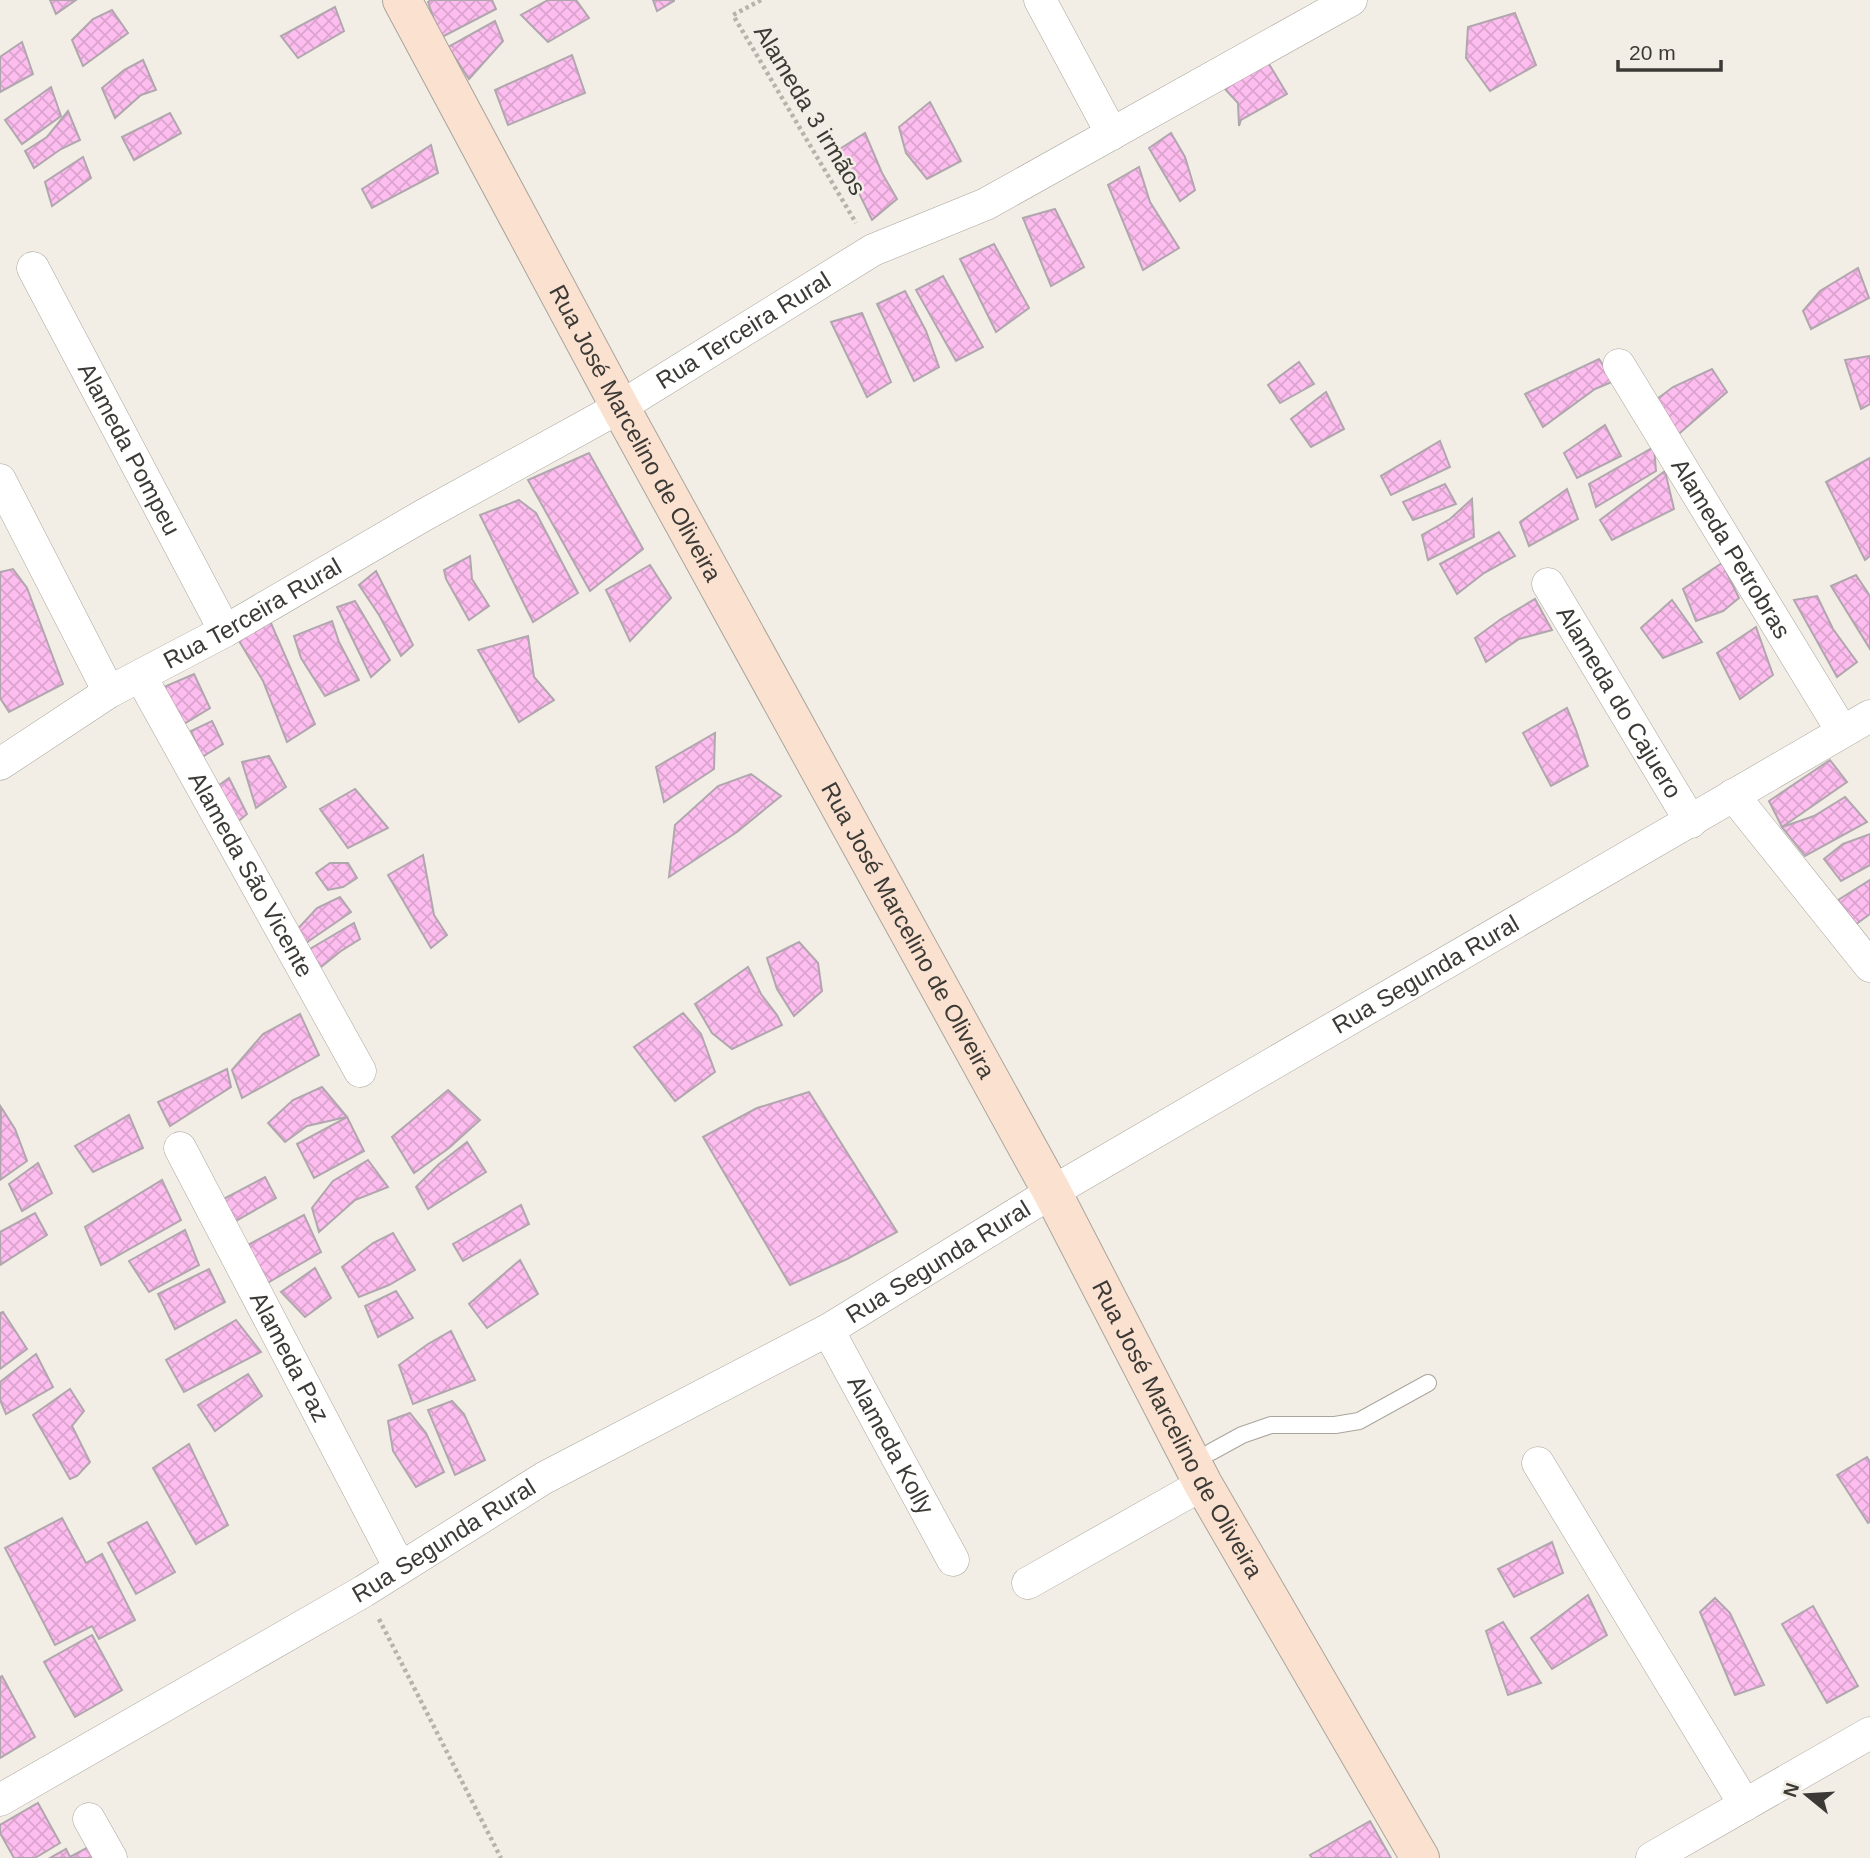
<svg xmlns="http://www.w3.org/2000/svg" width="1870" height="1858" viewBox="0 0 1870 1858" font-family="Arial,sans-serif">
<style>
.building{fill:url(#building-cross-hatch);stroke:#b0a7ae;stroke-width:2}
.lines{fill:none;stroke-linecap:round;stroke-linejoin:round}
.lane-casing{stroke:#a9a59c;stroke-width:18}
.street-casing{stroke:#a9a59c;stroke-width:33}
.secondary-casing{stroke:#a9a59c;stroke-width:40}
.path{stroke:#b7b3ab;stroke-width:4.5;stroke-dasharray:3.5 3.5;stroke-linecap:butt}
.lane{stroke:#fff;stroke-width:16}
.street{stroke:#fff;stroke-width:32}
.secondary{stroke:#fbe2d0;stroke-width:38}
.labels{text-anchor:middle;stroke-width:5;stroke-linejoin:round;paint-order:stroke}
.street-label{font-size:24px;fill:#3c3a36;stroke:#f3eee5}
</style>
<defs>
<pattern id="building-cross-hatch" width="8" height="8" patternUnits="userSpaceOnUse" patternTransform="scale(1.75)"><rect width="8" height="8" fill="#febdef"/><path d="M0 0l8 8M0 8l8-8" fill="none" stroke="#dba3ce"/></pattern>
</defs>
<rect width="100%" height="100%" fill="#f3eee5"/>
<!-- building -->
<g class="building">
<polygon points="50,0 76,0 56,14"/>
<polygon points="431,0 492,0 496,9 440,38 428,2"/>
<polygon points="548,0 576,0 589,18 548,42 521,15"/>
<polygon points="653,0 674,0 674,1 657,11"/>
<polygon points="335,7 344,31 298,58 281,36"/>
<polygon points="112,10 128,33 83,66 72,40 93,19"/>
<polygon points="1515,13 1536,65 1490,91 1466,58 1468,27"/>
<polygon points="495,21 503,41 469,79 448,47"/>
<polygon points="22,42 33,74 0,92 0,57"/>
<polygon points="1263,54 1287,94 1241,120 1239,126 1238,103 1225,89"/>
<polygon points="572,55 585,93 508,125 495,90"/>
<polygon points="143,60 156,90 141,95 115,118 102,88 124,70"/>
<polygon points="51,87 61,116 22,144 5,120"/>
<polygon points="930,102 961,161 927,179 906,153 899,127"/>
<polygon points="68,111 80,140 61,149 34,168 25,151 47,137"/>
<polygon points="170,113 181,133 134,160 122,137"/>
<polygon points="865,133 882,173 897,199 872,220 838,150"/>
<polygon points="1171,133 1185,157 1195,190 1180,201 1149,148"/>
<polygon points="431,145 438,173 372,208 362,189"/>
<polygon points="83,157 91,178 52,206 45,182"/>
<polygon points="1139,167 1150,202 1179,248 1143,270 1108,185"/>
<polygon points="1055,209 1084,267 1051,286 1023,218"/>
<polygon points="994,244 1029,308 996,332 960,259"/>
<polygon points="1858,268 1869,298 1811,329 1803,311 1820,291"/>
<polygon points="943,276 983,347 956,361 916,290"/>
<polygon points="905,291 926,331 939,367 914,381 877,304"/>
<polygon points="862,313 891,382 867,397 831,322"/>
<polygon points="1870,356 1870,404 1861,409 1845,360"/>
<polygon points="1599,359 1614,381 1595,389 1543,427 1525,394"/>
<polygon points="1299,362 1314,384 1280,403 1268,385"/>
<polygon points="1712,369 1727,392 1673,439 1653,402 1673,387"/>
<polygon points="1326,392 1344,429 1311,447 1291,419"/>
<polygon points="1605,425 1621,456 1577,478 1564,453"/>
<polygon points="1440,441 1450,467 1391,495 1381,476"/>
<polygon points="1654,447 1656,471 1596,507 1589,484"/>
<polygon points="589,453 643,549 590,591 528,480"/>
<polygon points="1870,458 1870,556 1865,560 1826,482"/>
<polygon points="1665,471 1674,509 1612,540 1600,520"/>
<polygon points="1445,484 1456,504 1413,520 1403,502"/>
<polygon points="1567,489 1578,519 1529,546 1520,522"/>
<polygon points="1472,499 1474,537 1428,560 1422,535 1450,519"/>
<polygon points="519,500 536,513 578,593 533,622 480,515"/>
<polygon points="1499,532 1515,556 1484,573 1457,594 1440,564"/>
<polygon points="470,556 472,579 489,606 469,620 446,579 444,570"/>
<polygon points="1722,563 1739,598 1723,611 1696,621 1683,589"/>
<polygon points="650,565 671,598 630,641 606,590"/>
<polygon points="13,569 27,588 63,684 9,712 0,698 0,572"/>
<polygon points="376,571 413,645 401,656 379,615 359,585"/>
<polygon points="1856,575 1870,596 1870,649 1831,586"/>
<polygon points="1817,596 1833,629 1857,662 1837,677 1794,600"/>
<polygon points="1535,599 1552,630 1519,639 1486,662 1475,638 1501,619"/>
<polygon points="1672,600 1702,642 1663,658 1641,628"/>
<polygon points="355,601 390,660 371,677 337,607"/>
<polygon points="270,621 315,724 287,742 263,681 238,639"/>
<polygon points="332,621 339,642 359,680 325,696 301,658 294,636"/>
<polygon points="1756,627 1773,675 1740,699 1717,653"/>
<polygon points="528,636 534,677 554,700 519,722 478,650"/>
<polygon points="194,674 210,708 174,730 157,690"/>
<polygon points="1567,708 1576,730 1588,766 1551,786 1523,733"/>
<polygon points="212,721 223,744 202,757 191,731"/>
<polygon points="715,733 714,769 664,802 656,767"/>
<polygon points="269,756 286,787 256,808 242,762"/>
<polygon points="1830,760 1847,782 1782,827 1769,801"/>
<polygon points="751,774 781,796 737,832 669,877 675,825 718,786"/>
<polygon points="229,778 247,814 229,829 208,793"/>
<polygon points="355,789 388,828 348,848 320,809"/>
<polygon points="1845,797 1867,822 1805,856 1782,827 1814,816"/>
<polygon points="1870,834 1870,865 1841,881 1824,859 1843,844"/>
<polygon points="423,855 434,915 447,935 431,948 388,875"/>
<polygon points="330,863 348,863 357,878 343,887 328,890 316,873"/>
<polygon points="1870,880 1870,914 1852,927 1838,900"/>
<polygon points="340,897 351,912 303,945 292,935 317,908"/>
<polygon points="354,923 360,939 341,951 311,975 298,956"/>
<polygon points="799,942 818,963 822,991 794,1016 777,989 767,958"/>
<polygon points="748,967 761,994 777,1015 782,1025 732,1049 712,1033 695,1004"/>
<polygon points="683,1013 701,1034 715,1072 675,1101 634,1047"/>
<polygon points="300,1014 319,1055 242,1098 232,1070 263,1034"/>
<polygon points="227,1069 231,1087 170,1126 158,1102"/>
<polygon points="322,1087 347,1117 307,1126 285,1142 268,1123 293,1100"/>
<polygon points="448,1090 480,1120 449,1148 414,1173 392,1137"/>
<polygon points="809,1092 897,1232 847,1259 790,1285 703,1137 757,1108"/>
<polygon points="1,1107 15,1129 27,1161 0,1180"/>
<polygon points="129,1115 143,1148 93,1172 75,1146"/>
<polygon points="347,1117 364,1151 314,1178 297,1144"/>
<polygon points="467,1142 486,1172 428,1209 416,1187 439,1164"/>
<polygon points="368,1160 388,1187 355,1200 319,1232 312,1208 333,1181"/>
<polygon points="38,1163 52,1193 22,1211 9,1184"/>
<polygon points="265,1177 276,1198 229,1225 216,1203"/>
<polygon points="162,1180 181,1220 101,1265 85,1227"/>
<polygon points="521,1205 529,1224 463,1261 453,1244"/>
<polygon points="35,1213 47,1235 0,1265 0,1232"/>
<polygon points="304,1215 321,1252 264,1285 242,1248"/>
<polygon points="185,1230 199,1265 149,1292 129,1261"/>
<polygon points="393,1233 415,1270 389,1285 359,1297 342,1267 373,1243"/>
<polygon points="520,1260 538,1294 487,1328 469,1304"/>
<polygon points="315,1268 331,1298 305,1317 281,1292"/>
<polygon points="209,1269 225,1302 175,1329 158,1294"/>
<polygon points="396,1291 413,1318 378,1337 365,1306"/>
<polygon points="3,1312 27,1349 0,1369 0,1313"/>
<polygon points="236,1320 261,1352 184,1392 166,1360"/>
<polygon points="451,1331 475,1380 413,1404 399,1365 428,1344"/>
<polygon points="36,1354 53,1387 6,1414 0,1400 0,1382"/>
<polygon points="248,1374 262,1396 215,1431 198,1405"/>
<polygon points="70,1389 84,1411 72,1426 90,1462 77,1476 70,1479 33,1415"/>
<polygon points="452,1401 464,1414 485,1460 455,1475 428,1410"/>
<polygon points="410,1413 426,1433 444,1472 416,1487 393,1451 388,1421"/>
<polygon points="189,1444 228,1525 196,1544 153,1468"/>
<polygon points="1867,1457 1870,1462 1870,1522 1868,1523 1837,1475"/>
<polygon points="62,1518 86,1563 102,1554 135,1620 99,1639 92,1626 55,1645 5,1548"/>
<polygon points="147,1522 175,1572 136,1594 108,1543"/>
<polygon points="1552,1542 1563,1573 1514,1597 1498,1569"/>
<polygon points="1588,1595 1607,1635 1552,1669 1531,1638"/>
<polygon points="1715,1598 1730,1613 1764,1685 1735,1695 1700,1612"/>
<polygon points="1813,1606 1858,1686 1827,1703 1782,1624"/>
<polygon points="1503,1622 1541,1683 1508,1695 1486,1631"/>
<polygon points="92,1635 122,1690 75,1717 44,1662"/>
<polygon points="2,1676 35,1737 0,1758 0,1677"/>
<polygon points="38,1803 60,1843 35,1858 14,1858 0,1833 0,1825"/>
<polygon points="1370,1821 1391,1858 1312,1858 1310,1855"/>
<polygon points="92,1845 100,1858 50,1858 66,1849 70,1857"/>
</g>
<g class="lines">
<!-- lane casing -->
<g class="lane-casing">
<polyline id="lane" points="1211,1452 1242,1435 1271,1425 1335,1425 1359,1421 1428,1383"/>
</g>
<!-- street casing -->
<g class="street-casing">
<g id="street">
<polyline points="1040,0 1112,134"/>
<path id="s1" d="M33,268L225,631"/>
<path id="s2" d="M1619,365L1842,731"/>
<polyline points="0,480 109,692"/>
<path id="s3" d="M1548,584L1691,822"/>
<path id="s4" d="M141,677L360,1071"/>
<path id="s5" d="M0,764L109,692L225,631L424,515L620,407L873,250L986,204L1351,0"/>
<polyline points="1733,795 1870,966"/>
<path id="s6" d="M180,1148L400,1568"/>
<path id="s7" d="M828,1330L953,1560"/>
<polyline points="1538,1463 1745,1805"/>
<polyline points="1028,1583 1203,1484"/>
<path id="s8" d="M0,1800L364,1591L544,1478L828,1330L1052,1192L1870,716"/>
<polyline points="89,1819 111,1858"/>
<polyline points="1652,1858 1870,1733"/>
</g>
</g>
<!-- secondary casing -->
<g class="secondary-casing">
<g id="secondary">
<path id="s9" d="M402,0L620,407L1052,1192L1203,1484L1420,1858"/>
</g>
</g>
<!-- path -->
<g class="path">
<polyline points="761,0 733,15 856,223"/>
<polyline points="379,1619 501,1858"/>
</g>
<!-- lane -->
<use href="#lane" class="lane"/>
<!-- street -->
<use href="#street" class="street"/>
<!-- secondary -->
<use href="#secondary" class="secondary"/>
</g>
<g class="labels">
<!-- street labels -->
<g class="street-label">
<text transform="translate(810 110) rotate(59)" y="8">Alameda 3 irmãos</text>
<text dy="8" stroke="none"><textPath href="#s5" startOffset="861">Rua Terceira Rural</textPath></text>
<text dy="8" stroke="none"><textPath href="#s9" startOffset="492">Rua José Marcelino de Oliveira</textPath></text>
<text dy="8" stroke="none"><textPath href="#s1" startOffset="205">Alameda Pompeu</textPath></text>
<text dy="8" stroke="none"><textPath href="#s2" startOffset="215">Alameda Petrobras</textPath></text>
<text dy="8" stroke="none"><textPath href="#s5" startOffset="294">Rua Terceira Rural</textPath></text>
<text dy="8" stroke="none"><textPath href="#s3" startOffset="138">Alameda do Cajuero</textPath></text>
<text dy="8" stroke="none"><textPath href="#s4" startOffset="226">Alameda São Vicente</textPath></text>
<text dy="8" stroke="none"><textPath href="#s9" startOffset="1059">Rua José Marcelino de Oliveira</textPath></text>
<text dy="8" stroke="none"><textPath href="#s8" startOffset="1648">Rua Segunda Rural</textPath></text>
<text dy="8" stroke="none"><textPath href="#s8" startOffset="1082">Rua Segunda Rural</textPath></text>
<text dy="8" stroke="none"><textPath href="#s6" startOffset="236">Alameda Paz</textPath></text>
<text dy="8" stroke="none"><textPath href="#s9" startOffset="1626">Rua José Marcelino de Oliveira</textPath></text>
<text dy="8" stroke="none"><textPath href="#s7" startOffset="131">Alameda Kolly</textPath></text>
<text dy="8" stroke="none"><textPath href="#s8" startOffset="514">Rua Segunda Rural</textPath></text>
</g>
</g>
<!-- north arrow -->
<g transform="translate(1807 1795) rotate(288)" stroke="#f3eee5" stroke-width="5" paint-order="stroke">
<path d="M0-5L12 26L0 18L-12 26Z" fill="#3c3a36"/>
<text y="-10" font-size="19" font-weight="bold" text-anchor="middle" fill="#3c3a36">N</text>
</g>
<!-- scale -->
<path d="M1618 60v10h103v-10" fill="none" stroke="#3c3a36" stroke-width="3.5"/>
<text x="1629" y="60" font-size="21" fill="#3c3a36" stroke="#f3eee5" stroke-width="5" paint-order="stroke">20 m</text>
</svg>
